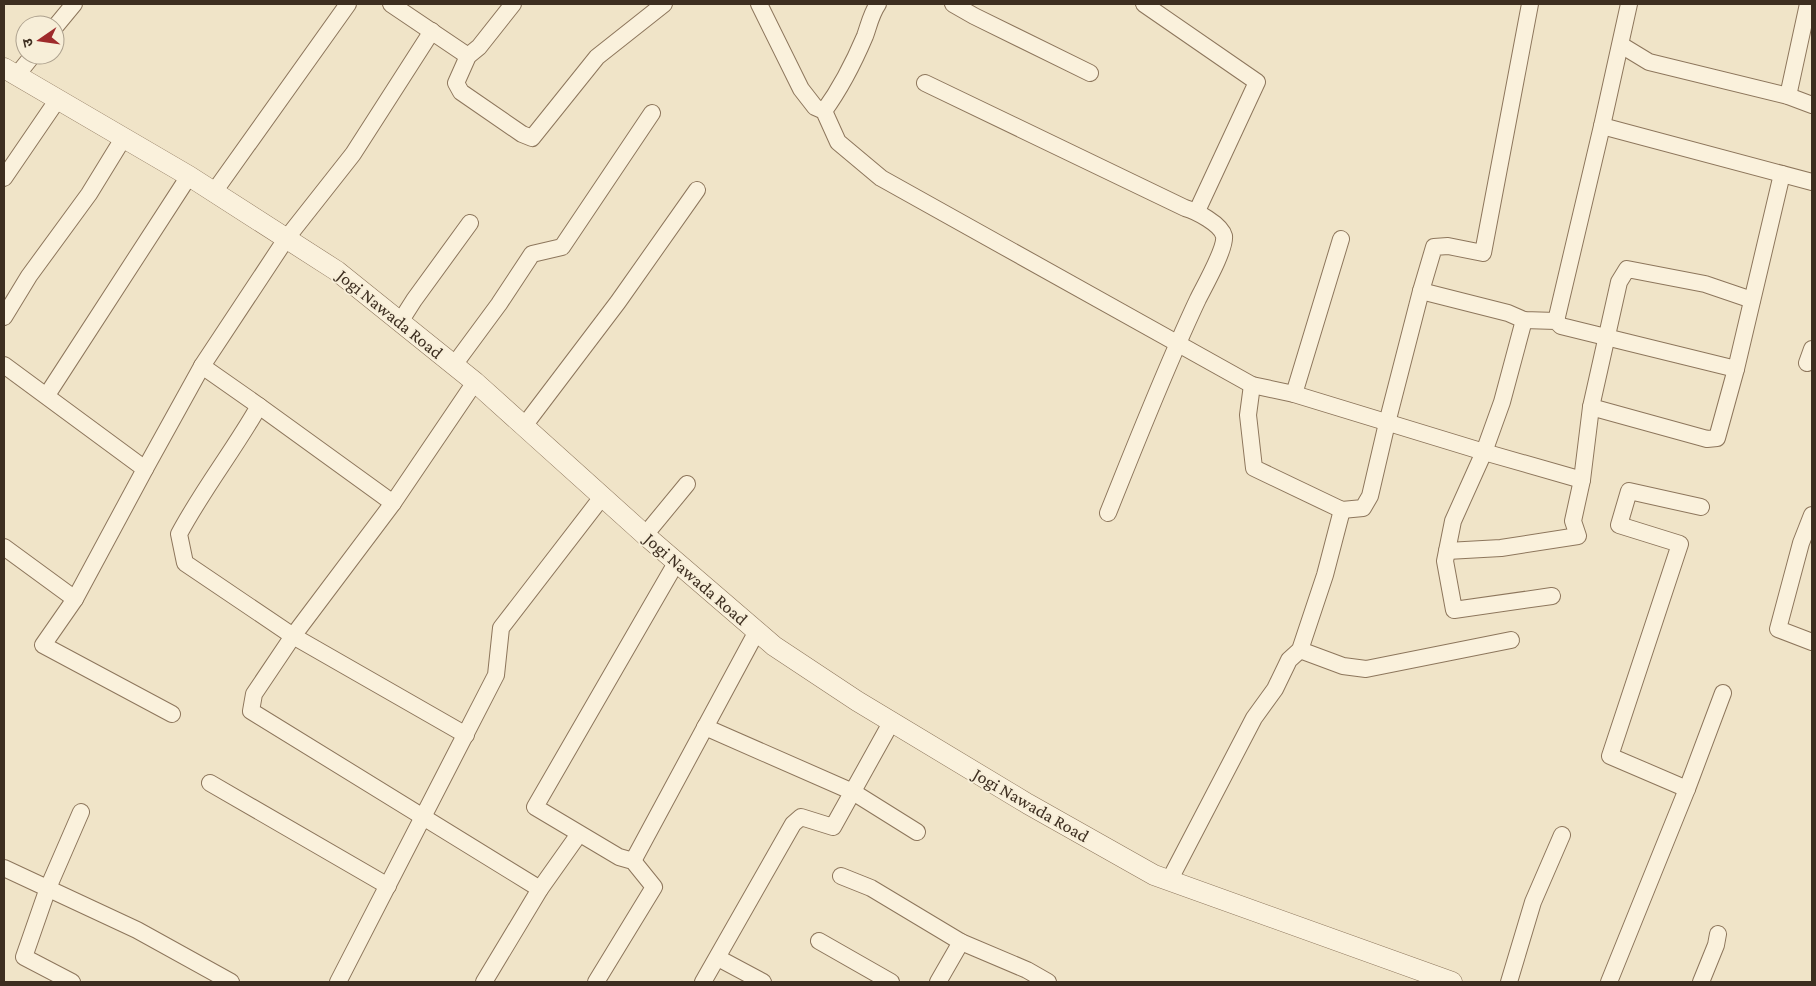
<svg xmlns="http://www.w3.org/2000/svg" width="1816" height="986" viewBox="0 0 1816 986" font-family="'Crimson Pro','Noto Sans Devanagari',serif">
<style>
.lines{fill:none;stroke-linecap:round;stroke-linejoin:round}
.minor-casing{stroke:#8d765c;stroke-width:18}
.tertiary-casing{stroke:#8d765c;stroke-width:21}
.minor{stroke:#faf1dc;stroke-width:16}
.tertiary{stroke:#faf1dc;stroke-width:20}
.labels{text-anchor:middle;stroke-width:4;stroke-linejoin:round;paint-order:stroke}
.street-label{font-size:18px;fill:#3d2e20;stroke:#f7eed8}
</style>
<rect width="100%" height="100%" fill="#f0e4c8"/>
<g class="lines">
<!-- minor casing -->
<g class="minor-casing">
<g id="minor">
<polyline points="391,4 468,56"/>
<polyline points="513,4 479,47 468,56 456,83 461,92 522,134 532,138 597,57 664,4"/>
<polyline points="759,4 801,89 815,107 824,111 838,142 881,178 1252,385 1294,394 1484,452 1582,480"/>
<polyline points="953,4 974,16 1090,73"/>
<polyline points="1144,4 1257,82 1197,211"/>
<polyline points="55,27 74,4"/>
<polyline points="1621,45 1649,62 1788,96 1812,105"/>
<polyline points="17,75 33,55"/>
<path d="M925,83L1185,208C1196,211 1221,224 1224,236C1226,248 1204,287 1198,299C1165,369 1137,441 1108,513"/>
<polyline points="1788,96 1808,4"/>
<path d="M824,111C840,89 854,62 865,36C869,25 871,14 878,4"/>
<polyline points="1602,126 1812,182"/>
<polyline points="4,178 58,99"/>
<polyline points="214,192 348,4"/>
<polyline points="1421,291 1434,247 1448,246 1483,253 1530,4"/>
<polyline points="4,317 29,276 89,194 124,137"/>
<polyline points="1524,320 1502,402 1484,452 1453,521 1445,561 1454,610 1552,596"/>
<polyline points="1556,321 1602,126 1629,4"/>
<polyline points="400,322 414,300 470,223"/>
<polyline points="1807,363 1812,349"/>
<polyline points="4,365 145,469 75,599 43,645 172,714"/>
<polyline points="454,365 499,304 532,254 562,247 652,113"/>
<polyline points="202,366 259,406 393,503"/>
<polyline points="475,382 393,503 293,636 254,694 251,711 540,889"/>
<polyline points="1252,385 1248,415 1254,468 1342,510 1363,508 1370,496 1387,423 1421,291 1508,313 1524,320 1556,321 1561,326 1736,369"/>
<polyline points="1294,394 1341,239"/>
<polyline points="47,395 189,176"/>
<path d="M259,406C234,450 203,489 179,534L185,563L293,636L466,735"/>
<polyline points="1591,407 1707,439 1717,438 1736,369 1782,174"/>
<polyline points="524,426 618,302 697,190"/>
<polyline points="145,469 202,366 286,239 353,154 432,31"/>
<polyline points="1812,515 1801,543 1778,629 1812,642"/>
<polyline points="645,535 687,484"/>
<polyline points="4,547 75,599"/>
<polyline points="1447,551 1501,548 1578,536 1573,521 1582,480 1591,407 1619,282 1627,269 1705,284 1752,300"/>
<polyline points="1300,650 1343,666 1366,669 1511,640"/>
<polyline points="705,727 853,792 917,832"/>
<polyline points="210,783 388,886"/>
<polyline points="1687,789 1610,756 1680,544 1619,525 1629,491 1701,507"/>
<polyline points="633,861 757,631"/>
<polyline points="4,868 137,930 231,982"/>
<polyline points="841,876 871,888 961,942 1027,970 1048,982"/>
<polyline points="1169,881 1254,718 1275,689 1289,660 1300,650 1325,575 1342,510"/>
<polyline points="819,941 891,982"/>
<polyline points="718,958 763,982"/>
<polyline points="72,982 24,957 48,888 81,812"/>
<polyline points="338,982 496,675 501,628 602,497"/>
<polyline points="484,982 540,889 579,834"/>
<polyline points="596,982 654,887 633,861 619,857 535,807 676,563"/>
<polyline points="703,982 793,824 801,817 833,827 892,721"/>
<polyline points="938,982 961,942"/>
<polyline points="1509,982 1533,902 1562,835"/>
<polyline points="1609,982 1687,789 1723,693"/>
<polyline points="1701,982 1716,945 1718,934"/>
</g>
</g>
<!-- tertiary casing -->
<g class="tertiary-casing">
<polyline id="tertiary" points="4,68 189,176 337,271 475,382 645,535 774,646 857,701 1028,804 1154,875 1452,982"/>
</g>
<!-- minor -->
<use href="#minor" class="minor"/>
<!-- tertiary -->
<use href="#tertiary" class="tertiary"/>
</g>
<g class="labels">
<!-- street labels -->
<g class="street-label">
<text transform="translate(390 314) rotate(39)" y="6">Jogi Nawada Road</text>
<text transform="translate(696 579) rotate(41)" y="6">Jogi Nawada Road</text>
<text transform="translate(1031 805) rotate(30)" y="6">Jogi Nawada Road</text>
</g>
</g>
<!-- border -->
<rect width="1816" height="986" fill="none" stroke="#3d2e20" stroke-width="10"/>
<!-- north arrow -->
<g transform="translate(40 40) rotate(257)"><circle r="24" fill="#f7eed8" stroke="#ada18e"/>
<path d="M0-4L9 19L0 12L-9 19Z" fill="#9e2a2b"/>
<text y="-8" font-size="14" font-weight="bold" text-anchor="middle" fill="#3d2e20">उ</text>
</g>
</svg>
